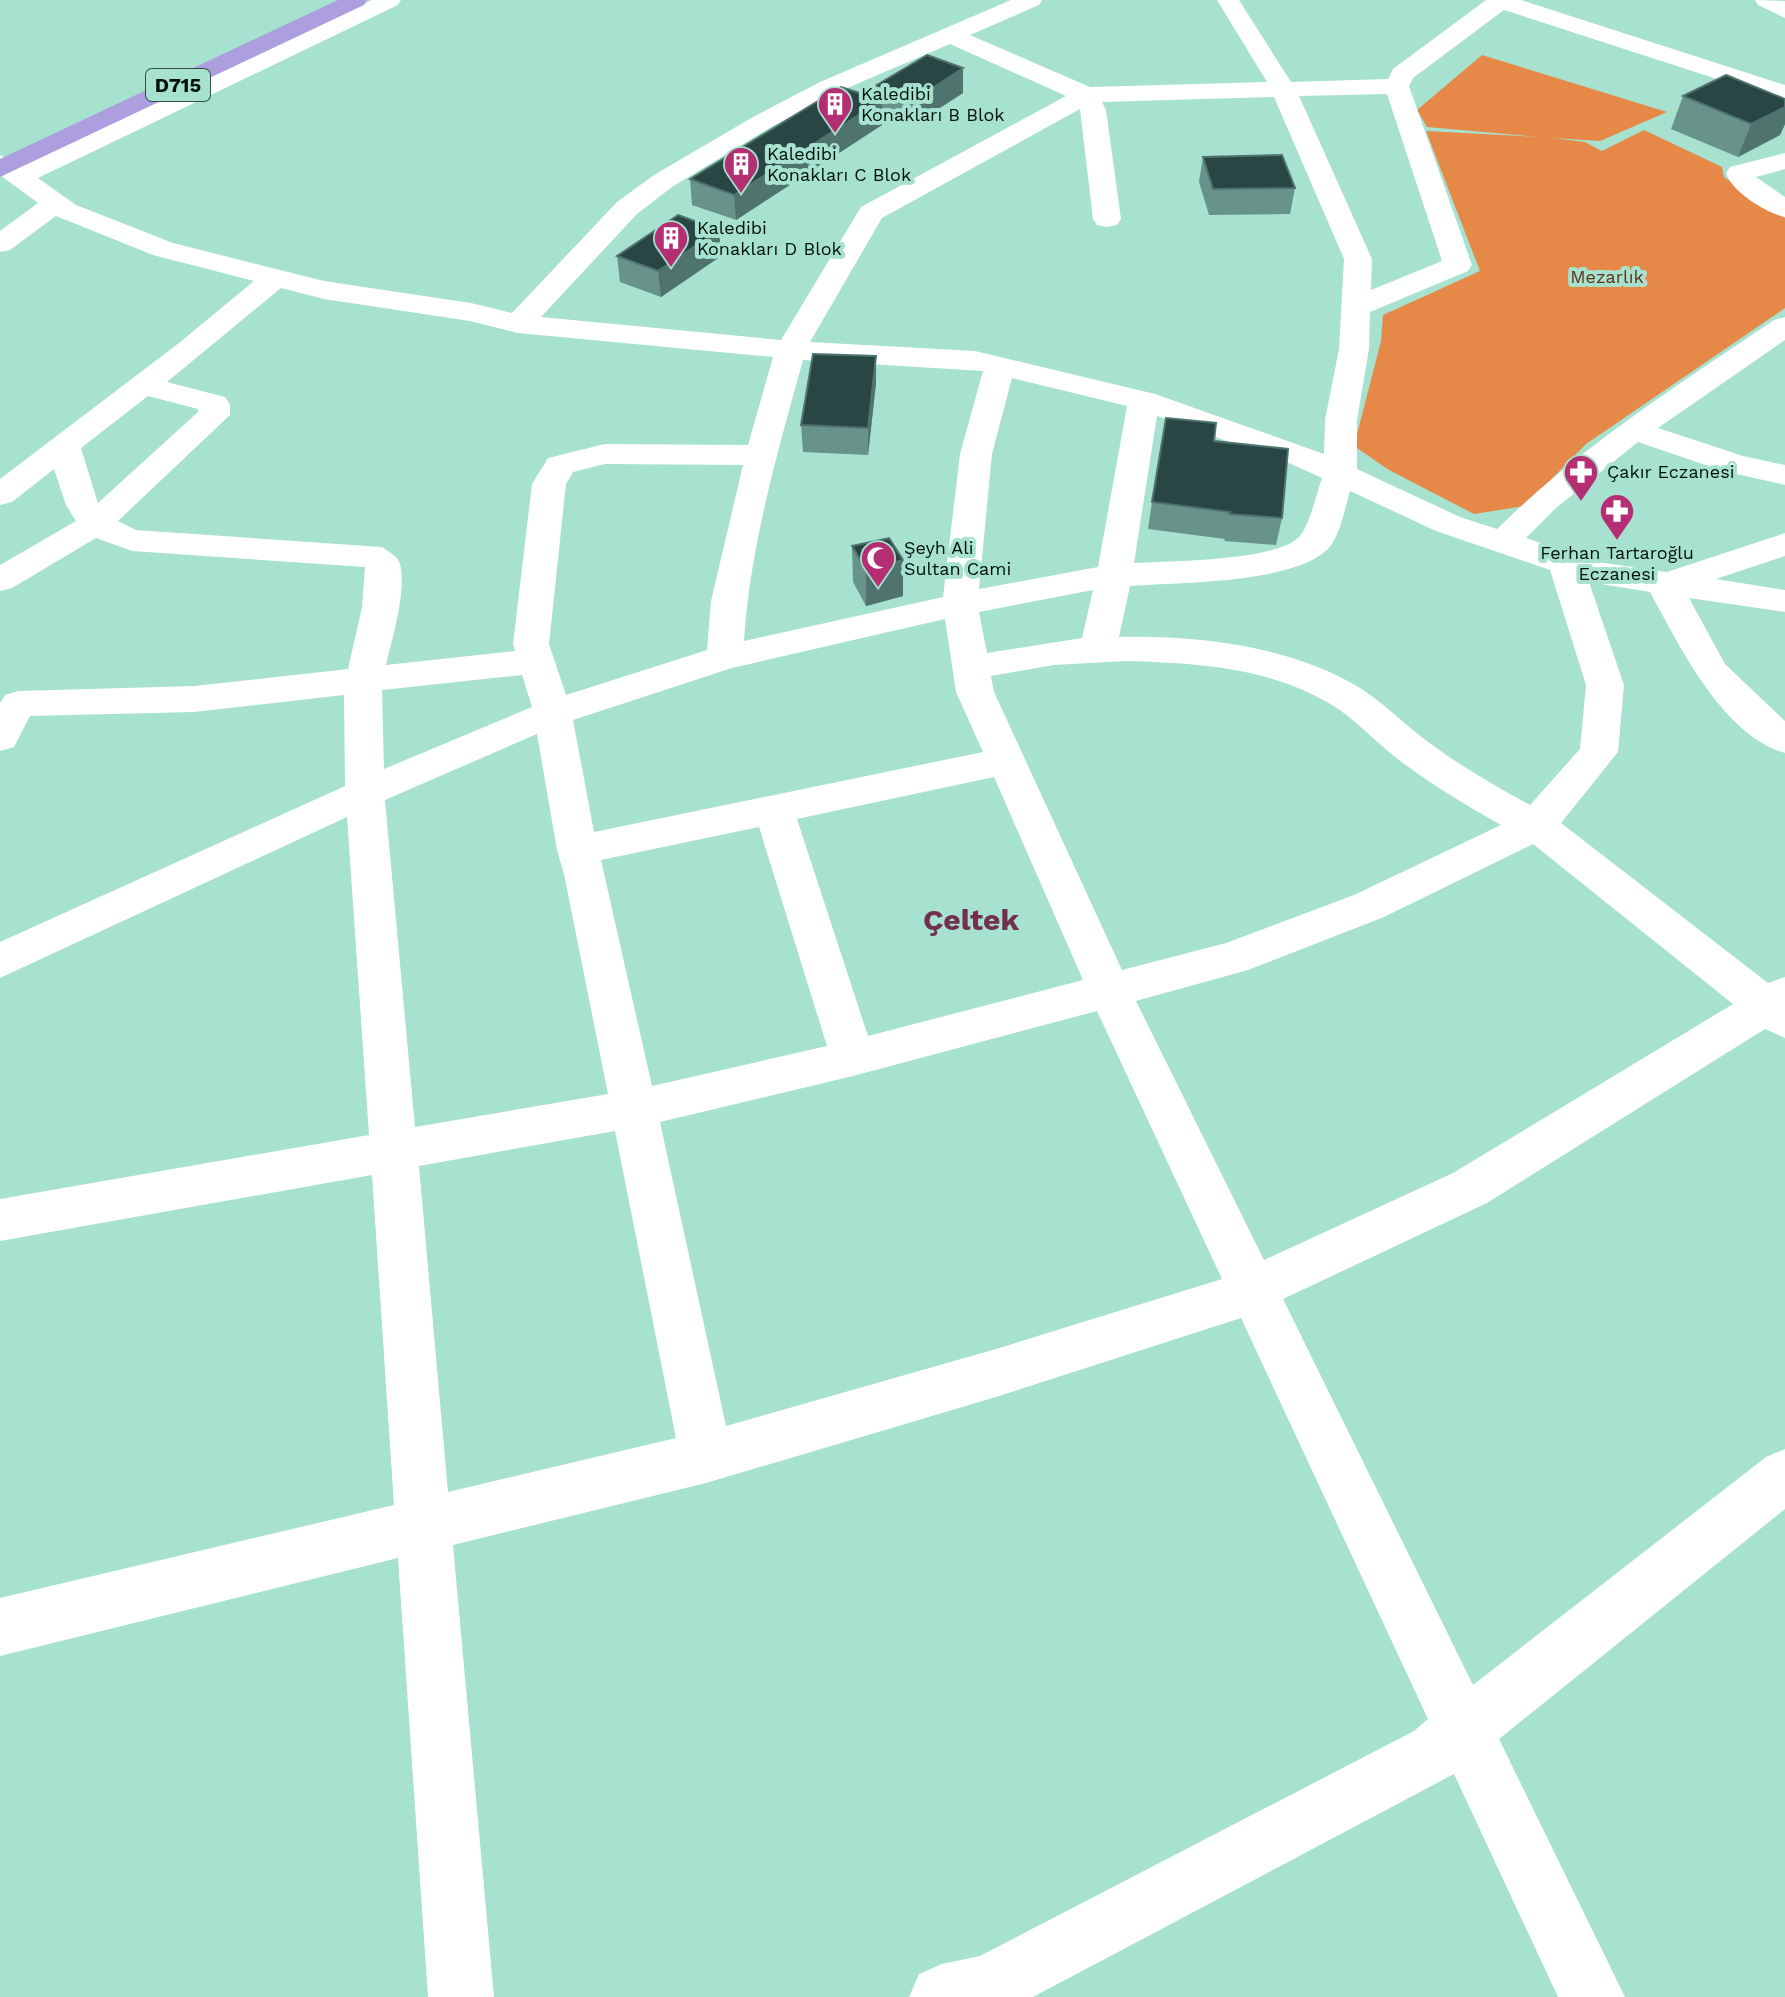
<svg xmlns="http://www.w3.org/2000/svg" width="1785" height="1997" viewBox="0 0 1785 1997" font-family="'Work Sans',sans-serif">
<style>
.green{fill:#e68948}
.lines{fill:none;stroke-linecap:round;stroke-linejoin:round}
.minor{fill:#fff;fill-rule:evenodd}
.highway{fill:#ac9edf;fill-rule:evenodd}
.wall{fill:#68938a}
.shaded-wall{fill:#4f746e}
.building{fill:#294544;stroke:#4f746e;stroke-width:2}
.labels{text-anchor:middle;stroke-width:8;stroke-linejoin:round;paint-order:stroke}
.far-poi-label{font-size:18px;fill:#00110c;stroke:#a7e1cf;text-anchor:start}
.far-park-label{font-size:18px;fill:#603312;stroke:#a7e1cf}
.shield{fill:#a7e1cf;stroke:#324f46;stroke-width:2}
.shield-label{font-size:20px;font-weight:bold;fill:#00110c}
.district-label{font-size:30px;font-weight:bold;fill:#72304e;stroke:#a7e1cf}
</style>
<rect width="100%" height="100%" fill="#a7e1cf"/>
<!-- green -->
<polygon class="green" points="1482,55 1667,112 1600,141 1553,138 1585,142 1602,151 1644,130 1722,167 1724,177 1785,218 1785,308 1586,444 1525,506 1474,514 1389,470 1354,446 1381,341 1383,315 1480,271 1426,131 1539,137 1427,127 1417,110"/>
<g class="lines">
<!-- minor -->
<g class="minor">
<path d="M372,0H401L398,5L38,178L76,205L173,243L324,281L471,303L512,313L617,202L654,175L753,117L820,82L1011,0H1042L1039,5L970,35L1090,87L1267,82L1217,0H1239L1291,82L1388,79L1393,69L1486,0H1521L1785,85V101L1504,10L1413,78L1409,86L1472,265L1468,271L1370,312L1369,349L1357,420V469L1460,517L1497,529C1580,447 1678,385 1774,320L1785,317V340L1658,428L1743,456L1785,465V485L1723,471L1638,442L1556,508L1526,538L1597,562L1667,572L1785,533V556L1716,579L1785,590V612L1689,598L1725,664L1785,721V753C1722,735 1679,645 1650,592L1589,582L1624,685L1618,752L1561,823L1768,983L1785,977V1038L1765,1029L1487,1203L1283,1299L1473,1685L1766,1457L1785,1449V1509L1499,1739L1625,1997H1558L1454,1774L1033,1997H909L919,1974L942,1964L980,1956L1414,1731L1428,1719L1241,1318L996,1397L706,1483L453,1545L494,1997H428L398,1558L0,1656V1598L394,1505L372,1175L0,1241V1199L369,1135L347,817L0,978V942L345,786L344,695L194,712L30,716L14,747L0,751V703L5,695L18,691L194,686L348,669L362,607L365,567L132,551L96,538L12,588L0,591V565L76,521L66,505L54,469L12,502L0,505V479L179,343L254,281L153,255L56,216L10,250L0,252V231L38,203L0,175V155L21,166ZM950,44L1066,96L861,207L781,340L541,317L637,214L672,187L771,127L838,92ZM1387,94L1442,261L1371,290L1372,259L1299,96ZM1274,97L1344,259L1339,349L1325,420L1324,454L1155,394L975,351L810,342L882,218L1080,109L1093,219L1097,225L1107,227L1117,225L1121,219L1106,110L1102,102ZM281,288L324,299L470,321L518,333L773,357L748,445L605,444L548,458L532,484L513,644L515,651L386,665C392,639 407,590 400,564C398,556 389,552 382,547L136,530L118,521L230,415V404L225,397L167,382ZM803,360L983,371L960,454L943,597L744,641C750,546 778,451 803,360ZM1012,378L1127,406L1098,567L979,589L992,454ZM148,396L198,409V412L98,503L81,448ZM1157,416L1291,464L1322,478C1317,492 1309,527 1299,537C1276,561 1170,561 1134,563ZM605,464L743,465L711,601L707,650L566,695L549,644L566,484L573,472ZM1350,491L1436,531L1550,570L1586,685L1580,749L1530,805C1495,786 1459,765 1427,741C1404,724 1384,703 1360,688C1291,646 1198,635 1119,637L1130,586C1180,582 1292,584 1328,549C1340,536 1345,508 1350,491ZM1093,590L1082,638L987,653L979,612ZM945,619L956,692L983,752L594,832L573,720L732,668ZM1125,661C1196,663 1269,667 1332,705C1358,721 1378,745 1403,763C1434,786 1467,806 1501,825L1354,895L1226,943L1122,970L994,692L991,676L1054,665ZM522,675L532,707L384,769L382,690ZM537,734L557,850L564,874L608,1094L415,1127L385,800ZM994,777L1083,980L868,1036L797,819ZM759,827L827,1046L652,1086L601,860ZM1533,844L1733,1004L1453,1173L1264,1260L1136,1001L1248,970L1384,917ZM1097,1011L1222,1279L996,1349L726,1426L660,1122L853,1076ZM615,1131L676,1438L448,1492L419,1166Z"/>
<polygon points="1755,0 1785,1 1785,18 1758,5"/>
<path d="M1785,153V169L1756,177L1785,197V217C1766,213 1732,192 1726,173L1730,167Z"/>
</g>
<!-- highway -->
<polygon class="highway" points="338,0 367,0 364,5 0,177 0,159"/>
</g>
<!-- wall -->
<g class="wall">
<polygon points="875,86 963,93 918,122 882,113 882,125 736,220 692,205 690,179 876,98"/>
<polygon points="1683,96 1785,99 1785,124 1780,135 1738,157 1671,129"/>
<polygon points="1203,157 1295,188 1290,214 1209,215 1199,182"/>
<polygon points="719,230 721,256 661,297 620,282 617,256"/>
<polygon points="876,356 876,383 868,455 803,452 801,425"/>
<polygon points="1214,441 1282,518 1276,545 1224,541 1225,539 1148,529 1152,502"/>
<polygon points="852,546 903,560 903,596 866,606 853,582"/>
</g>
<!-- shaded-wall -->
<g class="shaded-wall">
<polygon points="963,68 963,93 918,122 919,97"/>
<polygon points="882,100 882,125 736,220 734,195"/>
<polygon points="1785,107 1785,124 1780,135 1738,157 1751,124"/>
<polygon points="719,230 721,256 661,297 658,271"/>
<polygon points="876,356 876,383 868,455 868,428"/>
<polygon points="903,560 903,596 866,606 866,570"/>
</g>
<!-- building -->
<g class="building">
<polygon points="927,55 963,68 919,97 875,86"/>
<polygon points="1726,75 1785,99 1785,107 1751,124 1683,96"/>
<polygon points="841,87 882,100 734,195 690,179"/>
<polygon points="1282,155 1295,188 1213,189 1203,157"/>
<polygon points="678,215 719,230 658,271 617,256"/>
<polygon points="813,354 876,356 868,428 801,425"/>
<polygon points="1166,418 1216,423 1214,441 1288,449 1282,518 1229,514 1230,512 1152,502"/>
<polygon points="889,538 903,560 866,570 852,546"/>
</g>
<!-- icons -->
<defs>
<g id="building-pin" transform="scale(1.8)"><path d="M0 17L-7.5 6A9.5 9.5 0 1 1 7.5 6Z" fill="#b42e73" stroke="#a7e1cf"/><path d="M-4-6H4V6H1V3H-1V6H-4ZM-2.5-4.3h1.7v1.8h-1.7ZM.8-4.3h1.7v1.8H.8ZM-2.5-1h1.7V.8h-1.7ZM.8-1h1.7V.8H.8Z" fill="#fff"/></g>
<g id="pharmacy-pin" transform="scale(1.8)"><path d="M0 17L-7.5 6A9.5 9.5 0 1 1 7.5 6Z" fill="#b42e73" stroke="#a7e1cf"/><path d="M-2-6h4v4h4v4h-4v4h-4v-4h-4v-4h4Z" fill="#fff"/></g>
<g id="mosque-pin" transform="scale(1.8)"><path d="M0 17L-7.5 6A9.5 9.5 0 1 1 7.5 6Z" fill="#b42e73" stroke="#a7e1cf"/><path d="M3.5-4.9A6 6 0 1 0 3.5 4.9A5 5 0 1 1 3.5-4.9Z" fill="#fff"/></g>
</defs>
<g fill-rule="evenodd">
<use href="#building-pin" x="835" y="104"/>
<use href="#building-pin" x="741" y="164"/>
<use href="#building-pin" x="671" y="238"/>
<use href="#pharmacy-pin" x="1581" y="472"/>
<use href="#pharmacy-pin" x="1617" y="511"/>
<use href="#mosque-pin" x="878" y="558"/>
</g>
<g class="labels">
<!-- far-poi labels -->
<g class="far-poi-label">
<text x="861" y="100">Kaledibi<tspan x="861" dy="21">Konakları B Blok</tspan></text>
<text x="767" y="160">Kaledibi<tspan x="767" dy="21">Konakları C Blok</tspan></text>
<text x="697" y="234">Kaledibi<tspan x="697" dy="21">Konakları D Blok</tspan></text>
<text x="1607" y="478">Çakır Eczanesi</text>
<text x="904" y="554">Şeyh Ali<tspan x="904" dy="21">Sultan Cami</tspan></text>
<text x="1617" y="559" text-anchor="middle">Ferhan Tartaroğlu<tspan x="1617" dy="21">Eczanesi</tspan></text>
</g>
<!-- far-park labels -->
<g class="far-park-label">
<text x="1607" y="283">Mezarlık</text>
</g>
<!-- shield labels -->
<rect class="shield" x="146" y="69" width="64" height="32" rx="6"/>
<g class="shield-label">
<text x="178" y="92">D715</text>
</g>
<!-- district labels -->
<g class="district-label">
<text x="971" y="930">Çeltek</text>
</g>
</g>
</svg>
